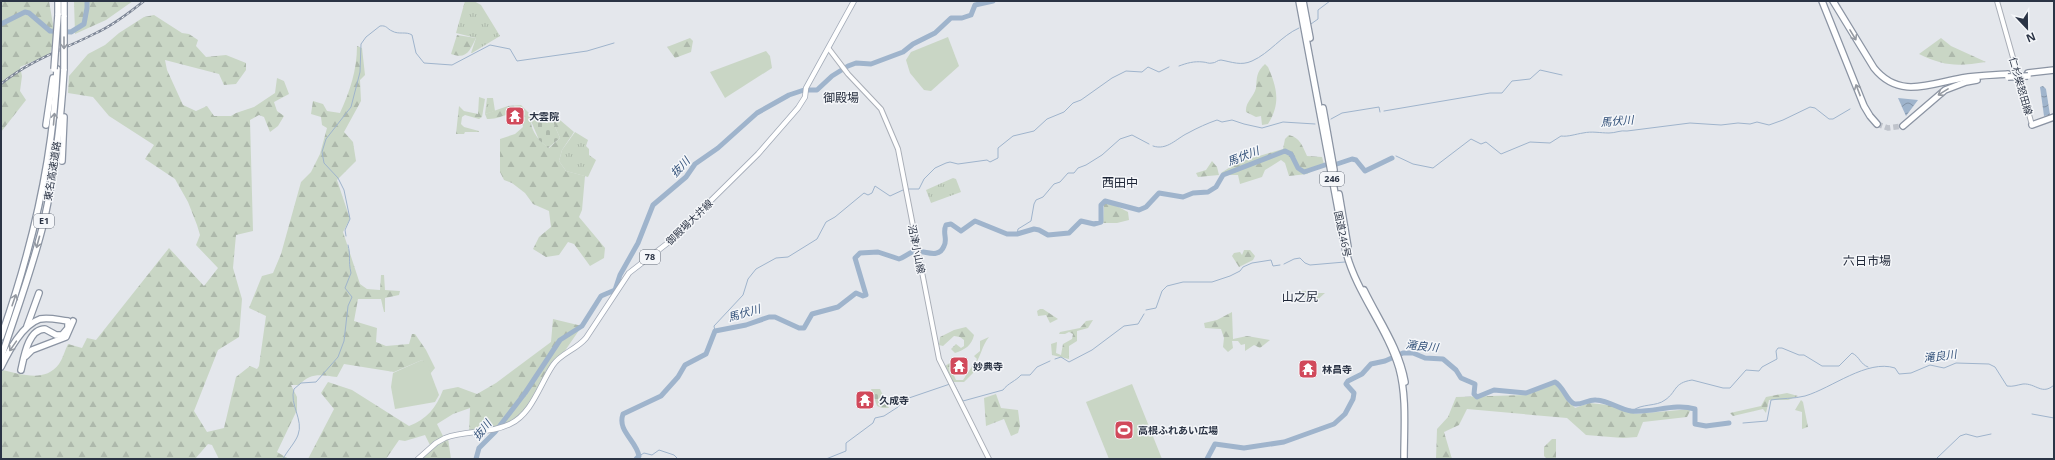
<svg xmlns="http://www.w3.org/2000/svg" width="2055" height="460" viewBox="0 0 2055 460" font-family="'Open Sans','Noto Sans JP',sans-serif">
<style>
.grass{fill:url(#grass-tufts)}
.forest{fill:url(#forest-firs)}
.cemetery{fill:url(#cemetery-stones)}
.garden{fill:#c9d6c5}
.water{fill:url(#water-waves)}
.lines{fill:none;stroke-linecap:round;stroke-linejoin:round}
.stream{stroke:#9fb4cc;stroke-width:1}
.river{stroke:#9fb4cc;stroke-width:5}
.highway-tunnel{stroke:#bfc3cb;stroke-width:5.5;stroke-dasharray:5.5 3;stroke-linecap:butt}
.secondary-casing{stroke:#a9aeb7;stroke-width:6}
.primary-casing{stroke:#a3abb8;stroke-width:6}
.highway-casing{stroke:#8b94a3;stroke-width:8}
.secondary{stroke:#fff;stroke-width:4}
.primary{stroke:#fff;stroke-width:4.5}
.highway{stroke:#fff;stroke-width:5.5}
.rail-casing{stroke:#7d8696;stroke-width:2.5}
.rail{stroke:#f4f6f9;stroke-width:1;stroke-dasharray:3;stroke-linecap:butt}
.highway-bridge-casing{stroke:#8b94a3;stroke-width:8;stroke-linecap:butt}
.highway-bridge{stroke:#fff;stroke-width:5.5}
.oneway{stroke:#959aa2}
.labels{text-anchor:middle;stroke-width:3;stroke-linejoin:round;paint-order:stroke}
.shield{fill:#f4f6f9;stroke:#676e7b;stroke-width:1}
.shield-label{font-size:9px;font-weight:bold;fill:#2b3445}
.street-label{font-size:10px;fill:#2b3445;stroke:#f4f6f9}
.poi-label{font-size:10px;font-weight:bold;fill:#2b3445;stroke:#f4f6f9;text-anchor:start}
.water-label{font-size:11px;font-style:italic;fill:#34527a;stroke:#f4f6f9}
.quarter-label{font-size:12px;fill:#1d2536;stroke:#f4f6f9}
</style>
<defs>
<pattern id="grass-tufts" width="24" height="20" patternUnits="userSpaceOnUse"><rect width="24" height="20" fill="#c9d6c5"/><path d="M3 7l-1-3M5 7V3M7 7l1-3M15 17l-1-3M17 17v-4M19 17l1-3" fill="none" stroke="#adb8ab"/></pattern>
<pattern id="forest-firs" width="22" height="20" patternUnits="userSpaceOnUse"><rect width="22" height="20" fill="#c9d6c5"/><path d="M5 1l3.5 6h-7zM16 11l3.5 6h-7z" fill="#adb8ab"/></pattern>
<pattern id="cemetery-stones" width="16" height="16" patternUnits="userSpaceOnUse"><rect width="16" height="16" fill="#c9d6c5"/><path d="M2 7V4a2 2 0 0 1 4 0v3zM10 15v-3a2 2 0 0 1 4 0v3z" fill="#adb8ab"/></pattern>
<pattern id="water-waves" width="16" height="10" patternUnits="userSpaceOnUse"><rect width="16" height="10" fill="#9fb4cc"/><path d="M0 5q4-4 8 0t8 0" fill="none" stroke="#8293a7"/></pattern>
</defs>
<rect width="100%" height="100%" fill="#e4e7ec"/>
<!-- grass -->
<g class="grass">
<polygon points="465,1 474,1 481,5 500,36 472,53 471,53 476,38 456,33"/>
<polygon points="487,98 493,98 495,111 485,114"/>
<polygon points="575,132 588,140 586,146 589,149 589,155 596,160 588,177 566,171 559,161 562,150"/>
<polygon points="953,178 956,179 961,192 931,203 926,190"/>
</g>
<!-- forest -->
<g class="forest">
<polygon points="1,1 49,1 55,36 50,54 20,67 22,76 20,91 26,100 1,132"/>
<polygon points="74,1 133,1 106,20 75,34"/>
<path d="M154,15L182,33L189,34L198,40L196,46L206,57L226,55L246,63V70L236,84L224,85L219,74L165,60L167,70L183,105L196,111L207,106L214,116H231L236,113L254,107L275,93L277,78L284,81L289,94L274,102L277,111L284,116L278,126L270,132L264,117L259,115L250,120L253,231L236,235L233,268L242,299L239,337L218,350L194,411L207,432L224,428L236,377L250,366L257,369L259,366L266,316L249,308L262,276L273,273L281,254L301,182L311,172L320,154L327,128L322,125L321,117L311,114L313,101L323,104L327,111L340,113C350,91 357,70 357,46L362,48L365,75L360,80L361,101L344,132L353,142L356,161L337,180L350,219L343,232L360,284L367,289L380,290L381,275H384L385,290L400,291L399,295L385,298V312H384L381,299H358L354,321L377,328L376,342L386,346L409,344L412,334H415L426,350L435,368L430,374L422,360L394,372L344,364L337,377C321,375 311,372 299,385H291L297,397V410L277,452L289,459H219L212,445L208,444L195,459H1L2,370C21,374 45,383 59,364C63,358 65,350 68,344L82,348L87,338L96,340L169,248L204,286L218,268L196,245L200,235L197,225L188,202L175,179L145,159L154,145L109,116L93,97L68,93L69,76L88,54L105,45L119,33L144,17Z"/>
<path d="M457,35L476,38C470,50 467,60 451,54Z"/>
<polygon points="690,38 693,41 691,52 675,58 667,47"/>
<path d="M1941,38L1951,46L1986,62C1959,66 1945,67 1919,54Z"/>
<path d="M1265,64L1268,67C1277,88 1281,103 1268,124L1262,125L1261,116L1256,117L1246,112C1245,102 1254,97 1256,88C1257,78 1256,72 1265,64Z"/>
<polygon points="479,97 485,99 482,117 479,119 465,115 462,117 461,124 464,127 479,131 479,132 465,132 464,134 456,134 459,106 464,111 478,114"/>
<path d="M521,105L534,118L531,119C530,131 540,142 549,148L560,138L550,115L537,117L555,112L560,120L574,132L562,150L559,161L566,171L585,176L582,210L579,217L605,248L604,258L590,266L574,244L568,242L559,255L546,257L533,249L539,237L551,227L549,211L533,204L525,193L512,183L504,180L500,172V139L515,134L523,127L521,112C509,112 498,120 487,119L485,114L508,106Z"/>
<path d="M1289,135C1300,138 1302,145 1307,156L1322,157L1324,164L1307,174L1289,176L1285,163L1281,160L1265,170L1262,177L1240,184L1238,175H1223L1221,173L1238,162L1283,149L1285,139Z"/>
<polygon points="1212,161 1217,167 1219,175 1198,177 1196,173 1206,170"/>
<polygon points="1109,202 1128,212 1129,220 1117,223 1103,223 1104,204"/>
<polygon points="1244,250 1250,250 1255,256 1253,260 1239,267 1232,256 1234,253 1240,252 1242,255"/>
<polygon points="1299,291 1308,291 1312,296 1317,296 1318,293 1325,293 1315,302 1299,294"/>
<polygon points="1040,309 1043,309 1058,319 1050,323 1046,315 1038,316 1037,311"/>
<polygon points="1232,312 1233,339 1247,336 1270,340 1260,348 1254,345 1245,351 1245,344 1241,345 1238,341 1232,341 1233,348 1228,352 1223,347 1224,338 1221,329 1205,328 1204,323 1217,320"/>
<path d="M553,319L582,326L520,416L500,428L469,433L470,408L453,414L437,424L443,436L436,443L430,445L425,435L405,441L399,440L386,459H308L334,409L321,393L328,382L352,390L409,426C427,419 436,408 443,390L458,387L477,394L496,383L551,342Z"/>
<polygon points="1093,320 1088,328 1077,331 1077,341 1069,346 1069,359 1052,355 1051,344 1057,342 1056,353 1061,355 1063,344 1072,339 1073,334 1069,332 1065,334 1059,334 1060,332 1080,328 1086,321"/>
<path d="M966,327L974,335C972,345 965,350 955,353L951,349L956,344L961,348L964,346V340L960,337L954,336L943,346L939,345L940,337L954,330Z"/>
<path d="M989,337C982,345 981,357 974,366L975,371L964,382H952L945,366L956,359L960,358L964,363L959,368L951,369L956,380H963L977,359L974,356L980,351V341Z"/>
<polygon points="1555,384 1575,408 1589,403 1619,406 1635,414 1691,409 1687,417 1643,422 1637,437 1623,438 1586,435 1567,418 1467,409 1459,425 1444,432 1452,459 1436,459 1437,429 1448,417 1456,397 1525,395"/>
<polygon points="1787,393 1798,396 1788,400 1769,400 1766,413 1763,409 1733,416 1730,413 1761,406 1766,397"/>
<polygon points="996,394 1001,408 1018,410 1020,426 1018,433 1011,436 1004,419 986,426 984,398"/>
<polygon points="1801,400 1803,402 1808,427 1802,429 1802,412 1795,410"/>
<polygon points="448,438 451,459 419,459 436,444"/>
<polygon points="1552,439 1556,439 1556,459 1547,459 1544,456 1544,447"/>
</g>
<!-- cemetery -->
<g class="cemetery">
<polygon points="550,115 560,138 548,148 539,140 531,121 537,117"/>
<polygon points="871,389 880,389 889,408 882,408 877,406"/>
</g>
<!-- garden -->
<g class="garden">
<polygon points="948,37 959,66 931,91 924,90 910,73 906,60 911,52"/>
<polygon points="766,51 770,56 772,68 725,98 710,72"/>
<polygon points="422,360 428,366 439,395 435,402 395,409 391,387 393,373"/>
<polygon points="1132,384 1162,459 1109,459 1086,402"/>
</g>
<!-- water -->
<g class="water">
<polygon points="2043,86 2046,89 2050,115 2044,116 2040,87"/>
<polygon points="1898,98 1918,100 1906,116"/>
</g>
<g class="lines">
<!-- stream -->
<g class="stream">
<polyline points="1311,24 1318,19 1318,10 1330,1"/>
<path d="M1179,66C1187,63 1194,61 1203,62C1206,62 1209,64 1212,63C1216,63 1217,60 1221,60C1232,62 1241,66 1252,61C1270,53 1281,36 1299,28"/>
<polyline points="1384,111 1490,93 1502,93 1512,81 1530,79 1540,70 1562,75"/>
<polyline points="1331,119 1342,113 1379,107 1380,112"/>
<path d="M1153,146C1167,151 1177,138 1188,133C1197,128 1208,123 1217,120L1222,122L1232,120L1244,124L1262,128L1283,122L1315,124"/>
<path d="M1396,156L1413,164L1433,168L1471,139L1481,144L1486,142L1501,154L1530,142L1550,143L1561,136C1568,137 1576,134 1583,133C1592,131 1600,133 1609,133C1616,133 1620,130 1627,131L1690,123L1721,125L1738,123L1750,124L1757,122L1769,125L1783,120L1810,107L1815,108L1829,119H1833L1850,109"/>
<polyline points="908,189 919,189 924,179 935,168 946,163 950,162 958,164 987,160 990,162 998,158 998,148 1013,136 1034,131 1047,119 1064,112 1073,103 1081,100 1112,78 1126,71 1142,72 1148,67 1159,72 1169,67"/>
<polyline points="1017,234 1018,229 1031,221 1034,204 1036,200 1043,197 1054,184 1060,182 1068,173 1074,173 1078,168 1086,165 1102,155 1120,139 1132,135 1149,144"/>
<path d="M346,236L345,230L350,219L344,190L338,178L324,163L322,152L326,139L351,107L360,72L361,44L366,37L380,26C387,25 387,29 392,31C399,35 406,31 412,35L416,53L424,63L452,65L490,45L510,49L517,61L587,51L614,43"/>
<polyline points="1284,264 1294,259 1300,258 1305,263 1310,265 1345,262"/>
<polyline points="1146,310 1156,308 1162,291 1167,286 1183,282 1212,282 1230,276 1240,271 1243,267 1252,263 1271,260 1273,266 1280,265"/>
<polyline points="715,331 714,326 743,295 748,279 756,269 776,258 788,257 817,239 826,222 835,217 864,193 868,195 872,193 875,186 890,196 903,190"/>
<polyline points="1055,359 1061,357 1069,362 1092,350 1124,326 1138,324 1144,314"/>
<path d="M953,382L963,401L1003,390C1008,383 1016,381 1021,375H1030L1037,367L1050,361"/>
<path d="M1632,411C1642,403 1656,407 1665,400C1677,392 1673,383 1692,380L1723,388H1730L1746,370L1759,371L1762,367L1777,359L1776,351L1778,348H1782L1799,355H1804L1822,366H1839L1852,353C1860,357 1860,364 1868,367"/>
<polyline points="2032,414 2054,418"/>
<path d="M1743,423L1767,421L1771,400C1782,398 1793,399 1805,396C1832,388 1867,359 1895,368L1899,374L1911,373L1930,365L1944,368L1956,363L1989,364L1995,367L2007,386C2013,387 2017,385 2023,384C2036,383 2042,396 2054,385"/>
<polyline points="639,456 644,453 652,455 659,450 674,455 678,459"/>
<path d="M283,459C287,451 295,443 298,435C304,420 289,404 294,389L301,383L316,382L338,357L344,341L348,306L352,297L345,288L351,273C348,260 351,256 348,245"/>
<polyline points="826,459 846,451 846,443 873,423 875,418 884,416 898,407 906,399 950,384"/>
<polyline points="1936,459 1960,436 1966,434 1977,437 1991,434"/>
</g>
<!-- river -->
<g class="river">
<polyline points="1,24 25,12 29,13 50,31 71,32 84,24 87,8 87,1"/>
<polyline points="1337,164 1352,159 1356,160 1365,171 1392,158"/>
<polyline points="476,459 479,448 495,432 525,393 560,340 582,326 601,296 615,290 620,275 638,243 653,205 686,177 695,164 718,148 757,113 789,95 804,90 817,90 832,76 848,66 856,63 871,64 903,52 913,44 935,33 951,18 962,18 971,15 975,5 993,1"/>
<path d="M636,459L639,456C636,440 617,431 623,414L661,396L678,377L685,365L706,354L715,331L746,325L769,317H775L799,328H804L812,314L838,307L856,293L863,296L866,295L855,258L860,253L878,252L899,259C905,257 911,251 916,251C926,251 939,259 944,246C948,239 942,233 946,225L951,224L961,231L975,221L1007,234H1017L1034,229L1039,230L1048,235L1069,233L1081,221L1094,224L1101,222V205L1105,201L1139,210L1146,207L1159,193L1183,197L1193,193L1208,192L1216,187L1223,175L1285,151L1291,154L1298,168L1304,172L1325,165"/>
<path d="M1207,459L1215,444L1244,448L1284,442L1334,424L1345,414L1353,399L1354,393L1346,384L1348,381L1362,374L1371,364L1385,361L1403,353H1413L1425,358L1443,359L1456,370L1461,378L1475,384L1474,394L1477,397L1494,390L1526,393L1555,382C1563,386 1568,403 1575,404C1582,405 1589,399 1596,400C1610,401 1619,409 1631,411C1653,413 1674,403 1695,409V424L1706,426L1729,423"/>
</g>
<!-- highway-tunnel -->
<polyline class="highway-tunnel" points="1877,124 1888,128 1903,126"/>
<!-- secondary casing -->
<g class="secondary-casing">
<g id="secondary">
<polyline points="1997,1 2032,125"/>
<polyline points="829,49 848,74 881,109 898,149 939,359 989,459"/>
</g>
</g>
<!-- primary casing -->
<g class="primary-casing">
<path id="primary" d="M418,459L436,443L445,438C466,430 490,434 510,424C532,414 540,384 553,365C561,353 576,350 586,338L629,273L669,242L758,154L798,108L805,97L806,88L854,1"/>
</g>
<!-- highway casing -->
<g class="highway-casing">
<g id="highway">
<polyline points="58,1 58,15"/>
<polyline points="64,1 64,17"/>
<path d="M1299,1L1346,252C1357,294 1387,327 1399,368C1407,397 1404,429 1404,459"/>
<polyline points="1303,1 1310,38"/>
<polyline points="1822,1 1864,106 1870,116 1877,124"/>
<path d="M1833,1L1874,68C1899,99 1929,84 1962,78C1977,75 1993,75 2008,74"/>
<polyline points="2028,73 2054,70"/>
<polyline points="1323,108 1334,170"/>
<polyline points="46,125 53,78"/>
<polyline points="2032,125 2054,117"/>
<polyline points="1903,126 1945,90 1966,82 1977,80"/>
<polyline points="62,161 64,117"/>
<polyline points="1339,194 1348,247"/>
<path d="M1364,290C1379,321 1399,348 1405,382"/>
<polyline points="27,326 39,293"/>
<path d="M1,337C32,249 53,161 57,69"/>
<polyline points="26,356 32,350 66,337 73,321"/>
<path d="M1,358C16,312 33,267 44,221C55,171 61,120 64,69"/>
<path d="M1,367C9,351 22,325 40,319C49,317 59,320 68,321V328L62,335H56L45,329C28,329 24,357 21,370"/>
</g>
</g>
<!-- secondary -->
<use href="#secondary" class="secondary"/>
<!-- primary -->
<use href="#primary" class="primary"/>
<!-- highway -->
<use href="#highway" class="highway"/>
<!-- rail casing -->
<g class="rail-casing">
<path id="rail" d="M1,84C30,60 65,49 98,32C115,24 129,13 144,1"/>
</g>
<!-- rail -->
<use href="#rail" class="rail"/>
<!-- highway-bridge casing -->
<g class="highway-bridge-casing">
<g id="highway-bridge">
<polyline points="54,69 58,15"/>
<polyline points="64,69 64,17"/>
<polyline points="2008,77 2028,76"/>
</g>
</g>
<!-- highway-bridge -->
<use href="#highway-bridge" class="highway-bridge"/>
</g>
<!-- one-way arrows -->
<defs><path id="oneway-shaft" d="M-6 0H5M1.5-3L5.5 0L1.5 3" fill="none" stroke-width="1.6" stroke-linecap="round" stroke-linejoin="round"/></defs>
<g class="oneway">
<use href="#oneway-shaft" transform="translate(1853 35) rotate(59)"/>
<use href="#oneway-shaft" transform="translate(64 43) rotate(90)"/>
<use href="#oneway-shaft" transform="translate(1858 90) rotate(-111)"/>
<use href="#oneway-shaft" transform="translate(1943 92) rotate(148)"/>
<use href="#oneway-shaft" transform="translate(54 119) rotate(-85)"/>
<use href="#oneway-shaft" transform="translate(38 242) rotate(105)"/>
<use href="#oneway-shaft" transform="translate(14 300) rotate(-71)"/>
<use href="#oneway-shaft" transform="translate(13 346) rotate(125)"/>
</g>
<!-- icons -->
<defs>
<g id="temple-square" transform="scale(1)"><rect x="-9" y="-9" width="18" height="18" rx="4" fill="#d1495b" stroke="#f4f6f9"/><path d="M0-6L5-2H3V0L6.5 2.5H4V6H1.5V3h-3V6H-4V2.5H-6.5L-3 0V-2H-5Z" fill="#fff"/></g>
<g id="stadium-square" transform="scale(1)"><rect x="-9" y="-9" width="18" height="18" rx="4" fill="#d1495b" stroke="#f4f6f9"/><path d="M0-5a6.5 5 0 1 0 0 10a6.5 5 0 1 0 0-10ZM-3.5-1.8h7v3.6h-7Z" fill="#fff"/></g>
</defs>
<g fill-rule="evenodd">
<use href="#temple-square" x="515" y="116"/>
<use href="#temple-square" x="959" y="366"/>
<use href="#temple-square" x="1308" y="369"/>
<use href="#temple-square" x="865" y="400"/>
<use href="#stadium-square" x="1124" y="430"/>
</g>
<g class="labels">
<!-- shield labels -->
<g class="shield">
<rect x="1320" y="172" width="24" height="14" rx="3"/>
<rect x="34" y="214" width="20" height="14" rx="3"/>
<rect x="640" y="250" width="20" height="14" rx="3"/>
</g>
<g class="shield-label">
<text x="1332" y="182">246</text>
<text x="44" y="224">E1</text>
<text x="650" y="260">78</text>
</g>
<!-- street labels -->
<g class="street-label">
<text transform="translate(2021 86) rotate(74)" y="4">仁杉柴怒田線</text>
<text transform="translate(52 171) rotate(-81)" y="4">東名高速道路</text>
<text transform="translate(689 222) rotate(-44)" y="4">御殿場大井線</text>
<text transform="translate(1343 234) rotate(78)" y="4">国道246号</text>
<text transform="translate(917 249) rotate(79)" y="4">沼津小山線</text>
</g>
<!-- poi labels -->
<g class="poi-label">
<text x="529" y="120">大雲院</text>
<text x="973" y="370">妙典寺</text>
<text x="1322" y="373">林昌寺</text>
<text x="879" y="404">久成寺</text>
<text x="1138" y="434">高根ふれあい広場</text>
</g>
<!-- water labels -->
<g class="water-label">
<text transform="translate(1617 121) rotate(-4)" y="4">馬伏川</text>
<text transform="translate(1243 156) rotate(-21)" y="4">馬伏川</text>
<text transform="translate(680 167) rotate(-47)" y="4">抜川</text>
<text transform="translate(744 313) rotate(-16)" y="4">馬伏川</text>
<text transform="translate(1422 346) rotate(6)" y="4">滝良川</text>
<text transform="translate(1940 356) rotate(-7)" y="4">滝良川</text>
<text transform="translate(482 430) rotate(-51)" y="4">抜川</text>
</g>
<!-- quarter labels -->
<g class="quarter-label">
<text x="841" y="102">御殿場</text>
<text x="1120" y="187">西田中</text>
<text x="1867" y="265">六日市場</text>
<text x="1300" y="301">山之尻</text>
</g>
</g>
<!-- border -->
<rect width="2055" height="460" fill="none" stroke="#2b3445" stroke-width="4"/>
<!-- north arrow -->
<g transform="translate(2027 28) rotate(158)" stroke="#f4f6f9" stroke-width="3" paint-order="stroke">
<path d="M0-3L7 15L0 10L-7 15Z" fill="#2b3445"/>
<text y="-6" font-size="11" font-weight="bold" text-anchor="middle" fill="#2b3445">N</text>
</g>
</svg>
